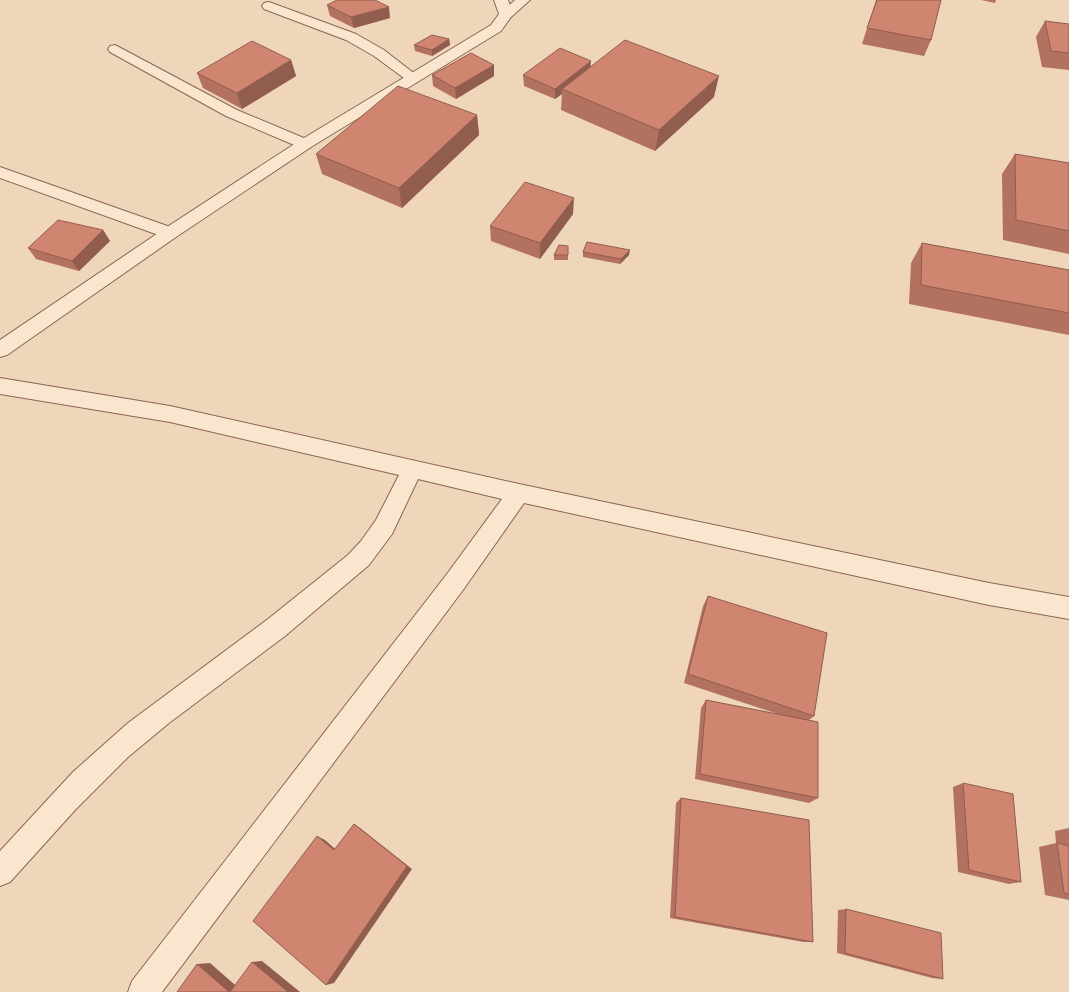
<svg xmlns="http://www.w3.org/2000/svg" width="1069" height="992" viewBox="0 0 1069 992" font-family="'Crimson Pro',serif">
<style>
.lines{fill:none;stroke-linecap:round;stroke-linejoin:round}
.minor-casing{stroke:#876654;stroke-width:2}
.tertiary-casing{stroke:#876654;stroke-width:2}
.minor{fill:#fae5ce;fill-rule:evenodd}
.tertiary{fill:#fae5ce;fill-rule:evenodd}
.wall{fill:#b2725f}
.shaded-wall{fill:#915d4e}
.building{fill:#cf856f;stroke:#915d4e}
</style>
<rect width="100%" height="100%" fill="#efd6bb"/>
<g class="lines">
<!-- minor casing -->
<g class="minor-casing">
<g id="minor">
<polygon points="515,0 530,0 511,17 501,17 499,14"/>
<polygon points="269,2 356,34 384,50 420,78 418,81 408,81 374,56 346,40 264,9 262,6 264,3"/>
<polygon points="115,45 237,110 311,141 313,144 311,147 305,149 299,147 226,116 110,52 108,49 110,46"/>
<polygon points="0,167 176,229 179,233 176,237 170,239 164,237 0,178"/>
<polygon points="0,378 170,406 519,484 989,583 1069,597 1069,619 989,605 524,503 463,590 162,992 128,992 132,981 447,574 502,499 418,479 392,534 369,565 285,636 169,723 128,757 76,809 10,882 0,886 0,851 73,772 128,723 268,619 348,555 361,541 376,520 399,475 170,422 0,394"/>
</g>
</g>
<!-- tertiary casing -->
<g class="tertiary-casing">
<polygon id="tertiary" points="494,0 508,0 513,14 501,31 311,147 176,237 7,355 0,357 0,340 164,229 299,141 491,25 499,14"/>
</g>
<!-- minor -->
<use href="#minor" class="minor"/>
<!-- tertiary -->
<use href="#tertiary" class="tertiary"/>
</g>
<!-- wall -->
<g class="wall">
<polygon points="876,0 941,0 931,40 924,56 862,44"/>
<polygon points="981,0 996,0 995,3"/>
<polygon points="327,5 390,18 354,28 330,16"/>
<polygon points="1045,21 1069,24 1069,70 1042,67 1036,37"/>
<polygon points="449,39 450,45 432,56 415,51 414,45"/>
<polygon points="291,60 296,76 242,109 203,88 197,73"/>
<polygon points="494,65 494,76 456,99 433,86 432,75"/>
<polygon points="591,66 714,97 655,151 561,110 562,94 555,99 524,86 523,75"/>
<polygon points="477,115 479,135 402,208 322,174 316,154"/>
<polygon points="1015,154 1069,163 1069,254 1003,240 1002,174"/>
<polygon points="573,214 540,259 491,241 490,226"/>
<polygon points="103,230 110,241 79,271 36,259 28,248"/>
<polygon points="922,243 1069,270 1069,335 909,304 911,263"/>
<polygon points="568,246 568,260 554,260 554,255"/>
<polygon points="583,252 629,255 620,264 583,257"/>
<polygon points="708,596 814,716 809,720 818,798 809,803 695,779 701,708 706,700 778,714 684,683 703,606"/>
<polygon points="963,783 1021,882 1009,884 958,872 953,787"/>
<polygon points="681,798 813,942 803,942 670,918 676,803"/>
<polygon points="1069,828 1069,900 1045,895 1039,847 1056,843 1055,831"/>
<polygon points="846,909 943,979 932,978 837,953 838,910"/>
</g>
<!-- shaded-wall -->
<g class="shaded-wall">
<polygon points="389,7 390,18 354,28 351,17"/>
<polygon points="449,39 450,45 432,56 432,50"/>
<polygon points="291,60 296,76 242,109 237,93"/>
<polygon points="591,61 590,72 562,89 562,94 555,99 555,89"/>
<polygon points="494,65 494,76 456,99 455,88"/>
<polygon points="719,76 714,97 655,151 659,130"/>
<polygon points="477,115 479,135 402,208 399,188"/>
<polygon points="574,198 573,214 540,259 540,243"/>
<polygon points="103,230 110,241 79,271 72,261"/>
<polygon points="630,250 629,255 620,264 621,259"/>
<polygon points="354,824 360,828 412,869 334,983 326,985"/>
<polygon points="317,836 325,840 341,854 334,850"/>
<polygon points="262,961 300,992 288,992 252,962"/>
<polygon points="210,963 242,991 229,992 197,964"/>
</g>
<!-- building -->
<g class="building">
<polygon points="337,0 375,0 389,7 351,17 327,5"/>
<polygon points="877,0 941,0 931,40 867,28"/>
<polygon points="1045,21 1069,24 1069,53 1051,51"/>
<polygon points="432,35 449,39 432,50 414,45"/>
<polygon points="625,40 719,76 659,130 562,89"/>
<polygon points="252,41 291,60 237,93 197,73"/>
<polygon points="560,48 591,61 555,89 523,75"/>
<polygon points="471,53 494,65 455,88 432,75"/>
<polygon points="398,86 477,115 399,188 316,154"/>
<polygon points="1015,154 1069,163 1069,231 1016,220"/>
<polygon points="525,182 574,198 540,243 490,226"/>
<polygon points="58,220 103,230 72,261 28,248"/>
<polygon points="587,242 630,250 621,259 583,252"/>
<polygon points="922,243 1069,270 1069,313 921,285"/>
<polygon points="559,245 568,246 568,255 554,255"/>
<polygon points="708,596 827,633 814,716 688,674"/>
<polygon points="706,700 818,722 818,798 700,774"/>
<polygon points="963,783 1013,794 1021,882 969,870"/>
<polygon points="681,798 809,820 813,942 675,917"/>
<polygon points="354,824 407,866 326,985 253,921 317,836 334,850"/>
<polygon points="1057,843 1069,846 1069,894 1064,893"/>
<polygon points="846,909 941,933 943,979 845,953"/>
<polygon points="252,962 288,992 230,992"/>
<polygon points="197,964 229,992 177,992"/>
</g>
</svg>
